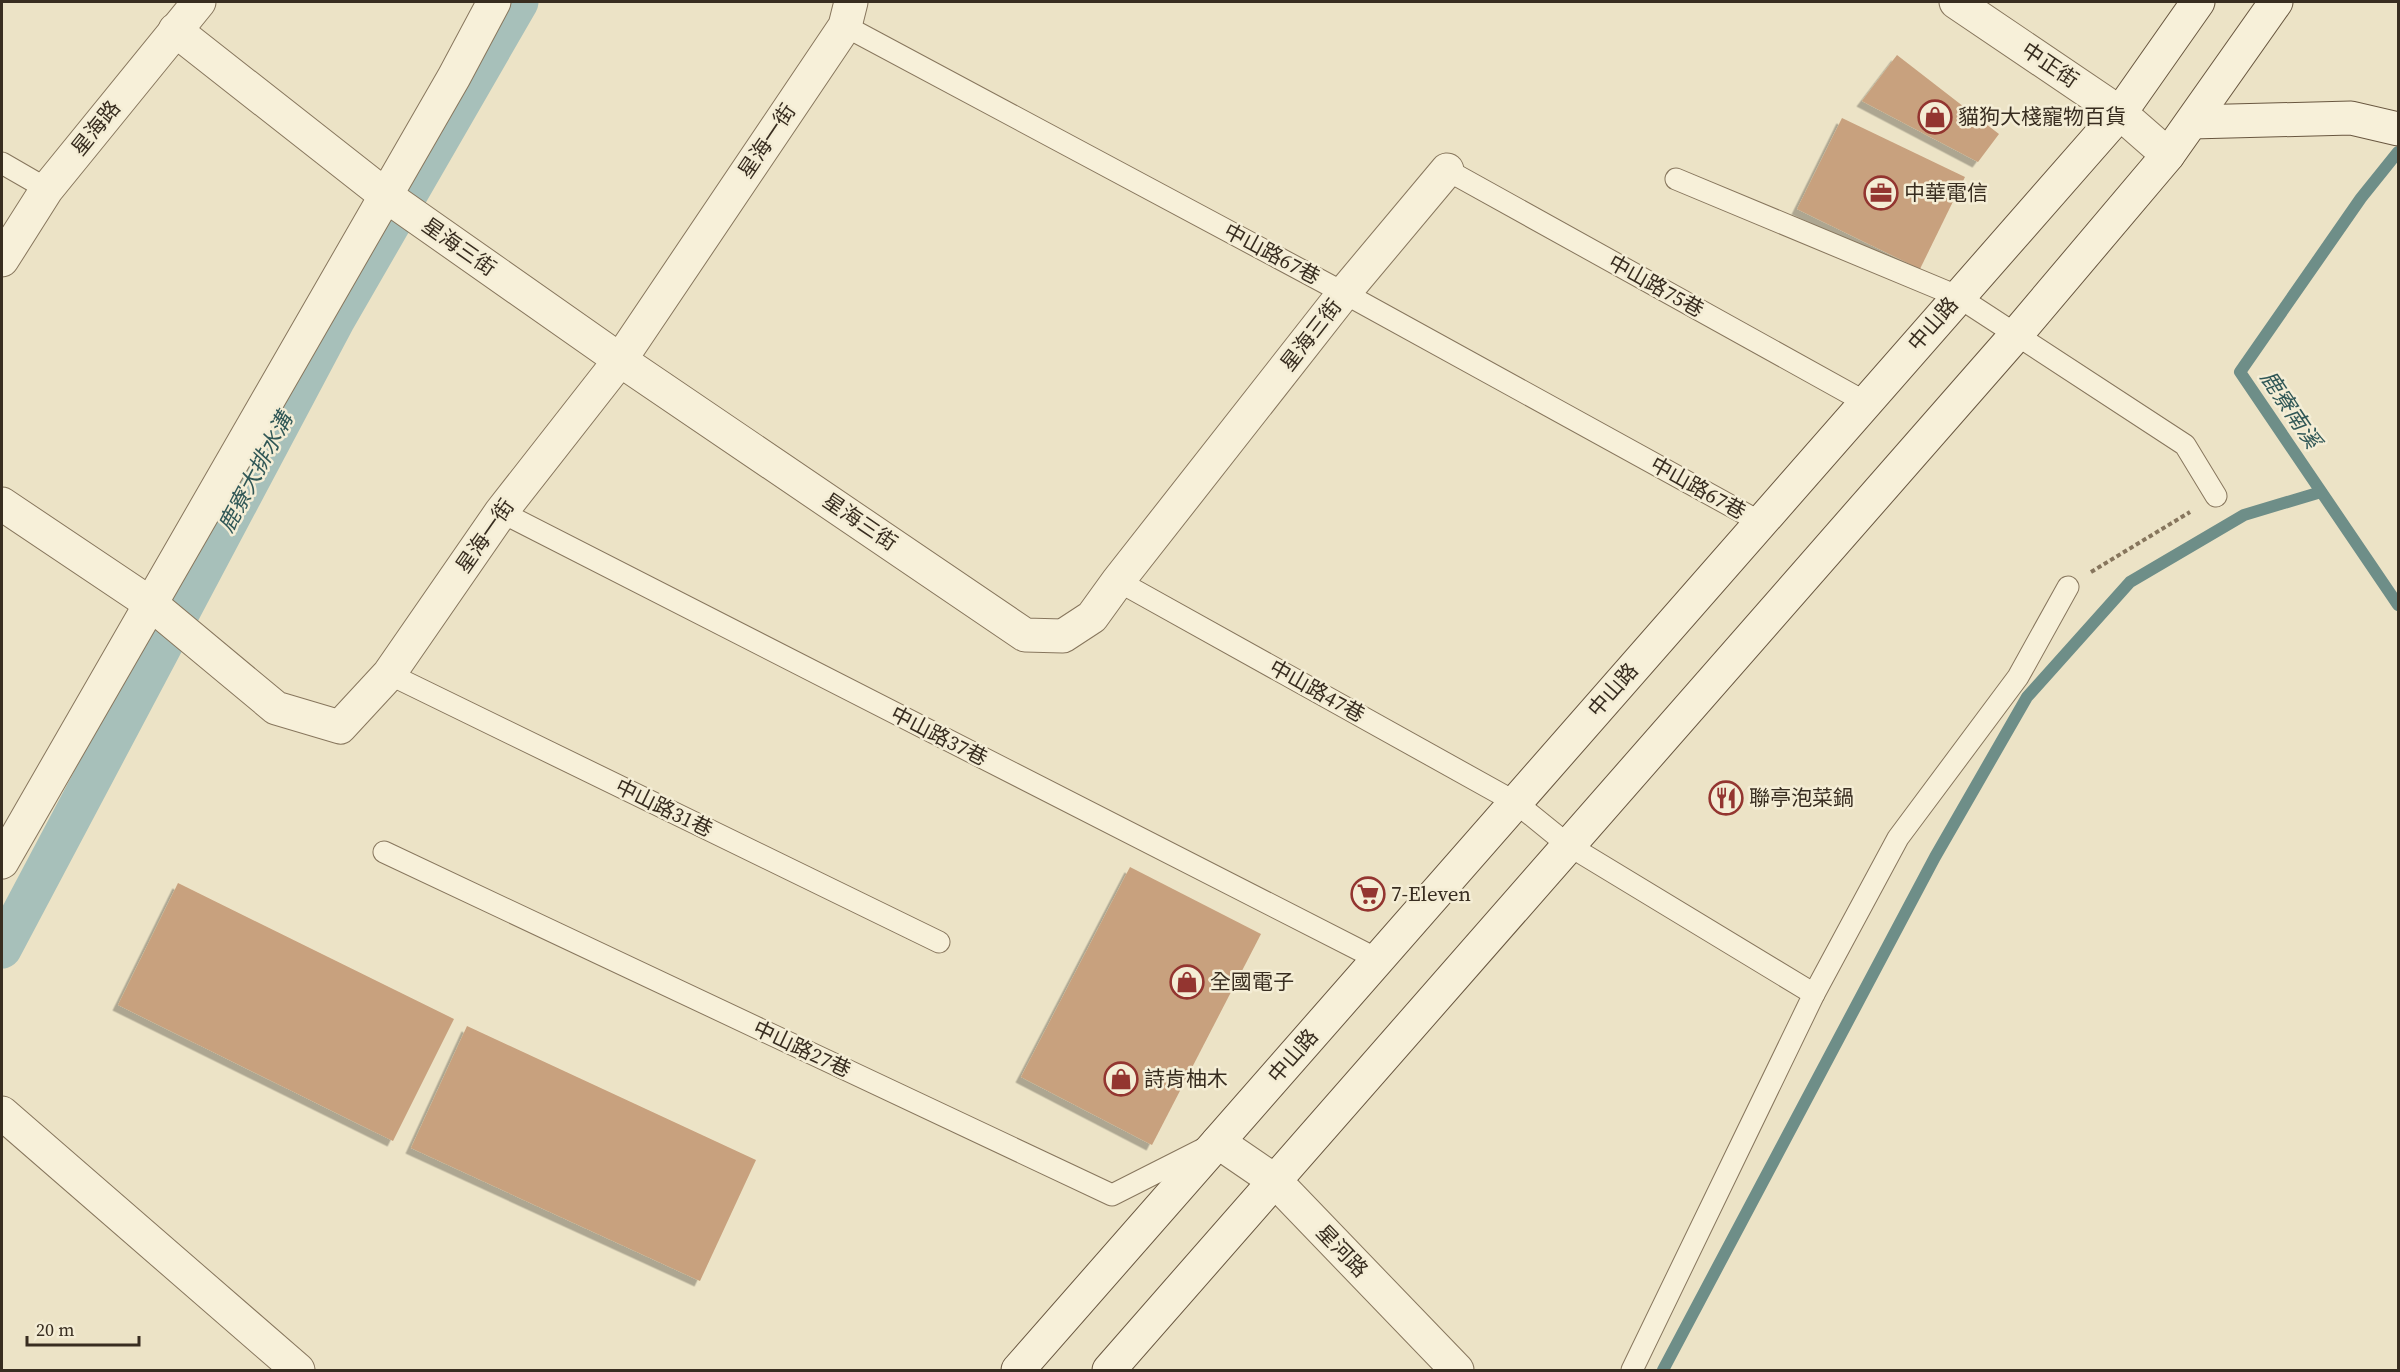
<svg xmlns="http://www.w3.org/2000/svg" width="2400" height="1372" viewBox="0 0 2400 1372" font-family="'Source Serif 4','Noto Sans TC',serif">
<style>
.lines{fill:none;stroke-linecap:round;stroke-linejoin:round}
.stream{stroke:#6e8e88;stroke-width:12}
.canal{stroke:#a7c0ba;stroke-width:39}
.building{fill:#c8a17e;filter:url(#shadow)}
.lane-casing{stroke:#87765d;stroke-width:23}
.street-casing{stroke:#87765d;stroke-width:35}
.secondary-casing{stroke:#695740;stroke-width:35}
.path{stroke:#87765d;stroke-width:4;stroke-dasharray:4.5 3;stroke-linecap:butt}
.lane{stroke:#f7f0d9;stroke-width:21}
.street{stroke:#f7f0d9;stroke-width:33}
.secondary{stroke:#f7f0d9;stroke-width:33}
.labels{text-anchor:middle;stroke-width:5;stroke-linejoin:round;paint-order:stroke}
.street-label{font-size:21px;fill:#382d20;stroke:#f4edd5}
.poi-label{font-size:21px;fill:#382d20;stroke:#f4edd5;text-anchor:start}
.water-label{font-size:22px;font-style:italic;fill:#305756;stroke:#f4edd5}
</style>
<defs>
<filter id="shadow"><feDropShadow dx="-5.5" dy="5.5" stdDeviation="0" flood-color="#0004"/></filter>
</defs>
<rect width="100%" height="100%" fill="#ece3c6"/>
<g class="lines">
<!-- stream -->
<g class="stream">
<polyline points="2398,152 2361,198 2240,372 2398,605"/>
<polyline points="1663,1370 1935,857 2027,697 2130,582 2244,515 2321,492"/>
</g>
<!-- canal -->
<polyline class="canal" points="2,949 335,321 519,2"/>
</g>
<!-- building -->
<g class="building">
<polygon points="1897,55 1999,134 1978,162 1862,101"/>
<polygon points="1842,118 1965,177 1920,269 1797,209"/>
<polygon points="1130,867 1261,934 1152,1145 1021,1077"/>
<polygon points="178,883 454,1019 393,1141 118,1005"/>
<polygon points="467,1026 756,1160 700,1281 411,1148"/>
</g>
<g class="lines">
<!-- lane casing -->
<g class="lane-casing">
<g id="lane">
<polyline points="845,26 1344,293 1760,522"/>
<polyline points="2,163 47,189"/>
<polyline points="1447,170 1865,402"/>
<polyline points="1676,179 1957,296 2185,445 2216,496"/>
<polyline points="501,512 1377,959"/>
<polyline points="1118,581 1515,802 1568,845 1814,994 1632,1370"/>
<polyline points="389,674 939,942"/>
<polyline points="384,852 1112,1195 1205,1148"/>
<polyline points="1814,994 1898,838 2018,677 2068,587"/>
</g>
</g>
<!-- street casing -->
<g class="street-casing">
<g id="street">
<polyline points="1956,2 2120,113 2168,155"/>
<polyline points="175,30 385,195 620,360 1025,635 1063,636 1092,617 1118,581 1344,293 1447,170"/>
<polyline points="2,260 47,189 199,2"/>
<polyline points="2,504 151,604 276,708 340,727 389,674 501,512 620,360 845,26 851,2"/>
<polyline points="2,862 454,77 494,2"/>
<polyline points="2,1113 298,1370"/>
<polyline points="1218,1142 1275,1181 1457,1370"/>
</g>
</g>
<!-- secondary casing -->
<g class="secondary-casing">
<g id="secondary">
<polyline points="2192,122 2351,118 2398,129"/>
<polyline points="1018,1370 2120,113 2198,2"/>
<polyline points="1109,1370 2015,336 2168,155 2276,2"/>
</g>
</g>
<!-- path -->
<polyline class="path" points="2091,572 2190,512"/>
<!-- lane -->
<use href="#lane" class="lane"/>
<!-- street -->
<use href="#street" class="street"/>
<!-- secondary -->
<use href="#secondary" class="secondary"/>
</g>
<!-- icons -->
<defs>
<g id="shop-ring" transform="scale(1.725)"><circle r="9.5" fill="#f4edd5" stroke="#933530" stroke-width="1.5"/><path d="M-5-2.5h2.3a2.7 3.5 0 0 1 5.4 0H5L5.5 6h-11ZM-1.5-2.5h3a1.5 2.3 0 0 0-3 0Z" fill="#933530"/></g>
<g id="office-ring" transform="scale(1.725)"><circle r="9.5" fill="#f4edd5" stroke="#933530" stroke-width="1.5"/><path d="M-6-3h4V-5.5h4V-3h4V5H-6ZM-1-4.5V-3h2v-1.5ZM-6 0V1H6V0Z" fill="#933530"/></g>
<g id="restaurant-ring" transform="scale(1.725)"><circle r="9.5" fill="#f4edd5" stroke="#933530" stroke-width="1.5"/><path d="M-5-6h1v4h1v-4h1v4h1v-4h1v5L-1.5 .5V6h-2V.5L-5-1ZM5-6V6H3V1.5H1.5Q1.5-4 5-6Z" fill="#933530"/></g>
<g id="supermarket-ring" transform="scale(1.725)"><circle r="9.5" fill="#f4edd5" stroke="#933530" stroke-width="1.5"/><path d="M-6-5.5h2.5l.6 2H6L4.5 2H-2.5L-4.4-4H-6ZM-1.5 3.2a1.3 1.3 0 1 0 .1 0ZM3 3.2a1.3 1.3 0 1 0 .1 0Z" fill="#933530"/></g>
</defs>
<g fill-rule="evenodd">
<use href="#shop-ring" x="1935" y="117"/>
<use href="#office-ring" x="1881" y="193"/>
<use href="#restaurant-ring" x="1726" y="798"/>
<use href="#supermarket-ring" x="1368" y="894"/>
<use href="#shop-ring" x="1187" y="982"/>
<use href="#shop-ring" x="1121" y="1079"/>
</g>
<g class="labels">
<!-- street labels -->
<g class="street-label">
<text transform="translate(2050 65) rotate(34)" y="7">中正街</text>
<text transform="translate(96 128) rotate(-51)" y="7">星海路</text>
<text transform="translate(767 141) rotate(-56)" y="7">星海一街</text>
<text transform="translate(459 247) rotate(35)" y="7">星海三街</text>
<text transform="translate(1272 254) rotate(28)" y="7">中山路67巷</text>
<text transform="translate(1656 286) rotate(29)" y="7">中山路75巷</text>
<text transform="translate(1933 324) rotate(-49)" y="7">中山路</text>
<text transform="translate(1311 335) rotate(-52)" y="7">星海三街</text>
<text transform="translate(1698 488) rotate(29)" y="7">中山路67巷</text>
<text transform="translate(860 522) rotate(34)" y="7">星海三街</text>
<text transform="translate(485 536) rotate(-55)" y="7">星海一街</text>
<text transform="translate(1613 690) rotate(-49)" y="7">中山路</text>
<text transform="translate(1317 691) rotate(29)" y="7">中山路47巷</text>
<text transform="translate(939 736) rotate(27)" y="7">中山路37巷</text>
<text transform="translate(664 808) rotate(26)" y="7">中山路31巷</text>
<text transform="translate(802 1049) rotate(25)" y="7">中山路27巷</text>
<text transform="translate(1293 1056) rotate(-49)" y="7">中山路</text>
<text transform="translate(1342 1251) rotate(46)" y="7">星河路</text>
</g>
<!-- poi labels -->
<g class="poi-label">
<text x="1958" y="124">貓狗大棧寵物百貨</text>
<text x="1904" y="200">中華電信</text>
<text x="1749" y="805">聯亭泡菜鍋</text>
<text x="1391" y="901">7-Eleven</text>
<text x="1210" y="989">全國電子</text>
<text x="1144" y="1086">詩肯柚木</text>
</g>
<!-- water labels -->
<g class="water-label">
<text transform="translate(2291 409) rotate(56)" y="8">鹿寮南溪</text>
<text transform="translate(255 472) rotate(-62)" y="8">鹿寮大排水溝</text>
</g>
</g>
<!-- border -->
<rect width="2400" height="1372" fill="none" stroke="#382d20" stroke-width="6"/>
<!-- scale -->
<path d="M27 1336v9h112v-9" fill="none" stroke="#382d20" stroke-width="3"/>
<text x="36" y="1336" font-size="18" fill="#382d20" stroke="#f4edd5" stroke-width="4.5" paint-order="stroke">20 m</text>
</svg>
